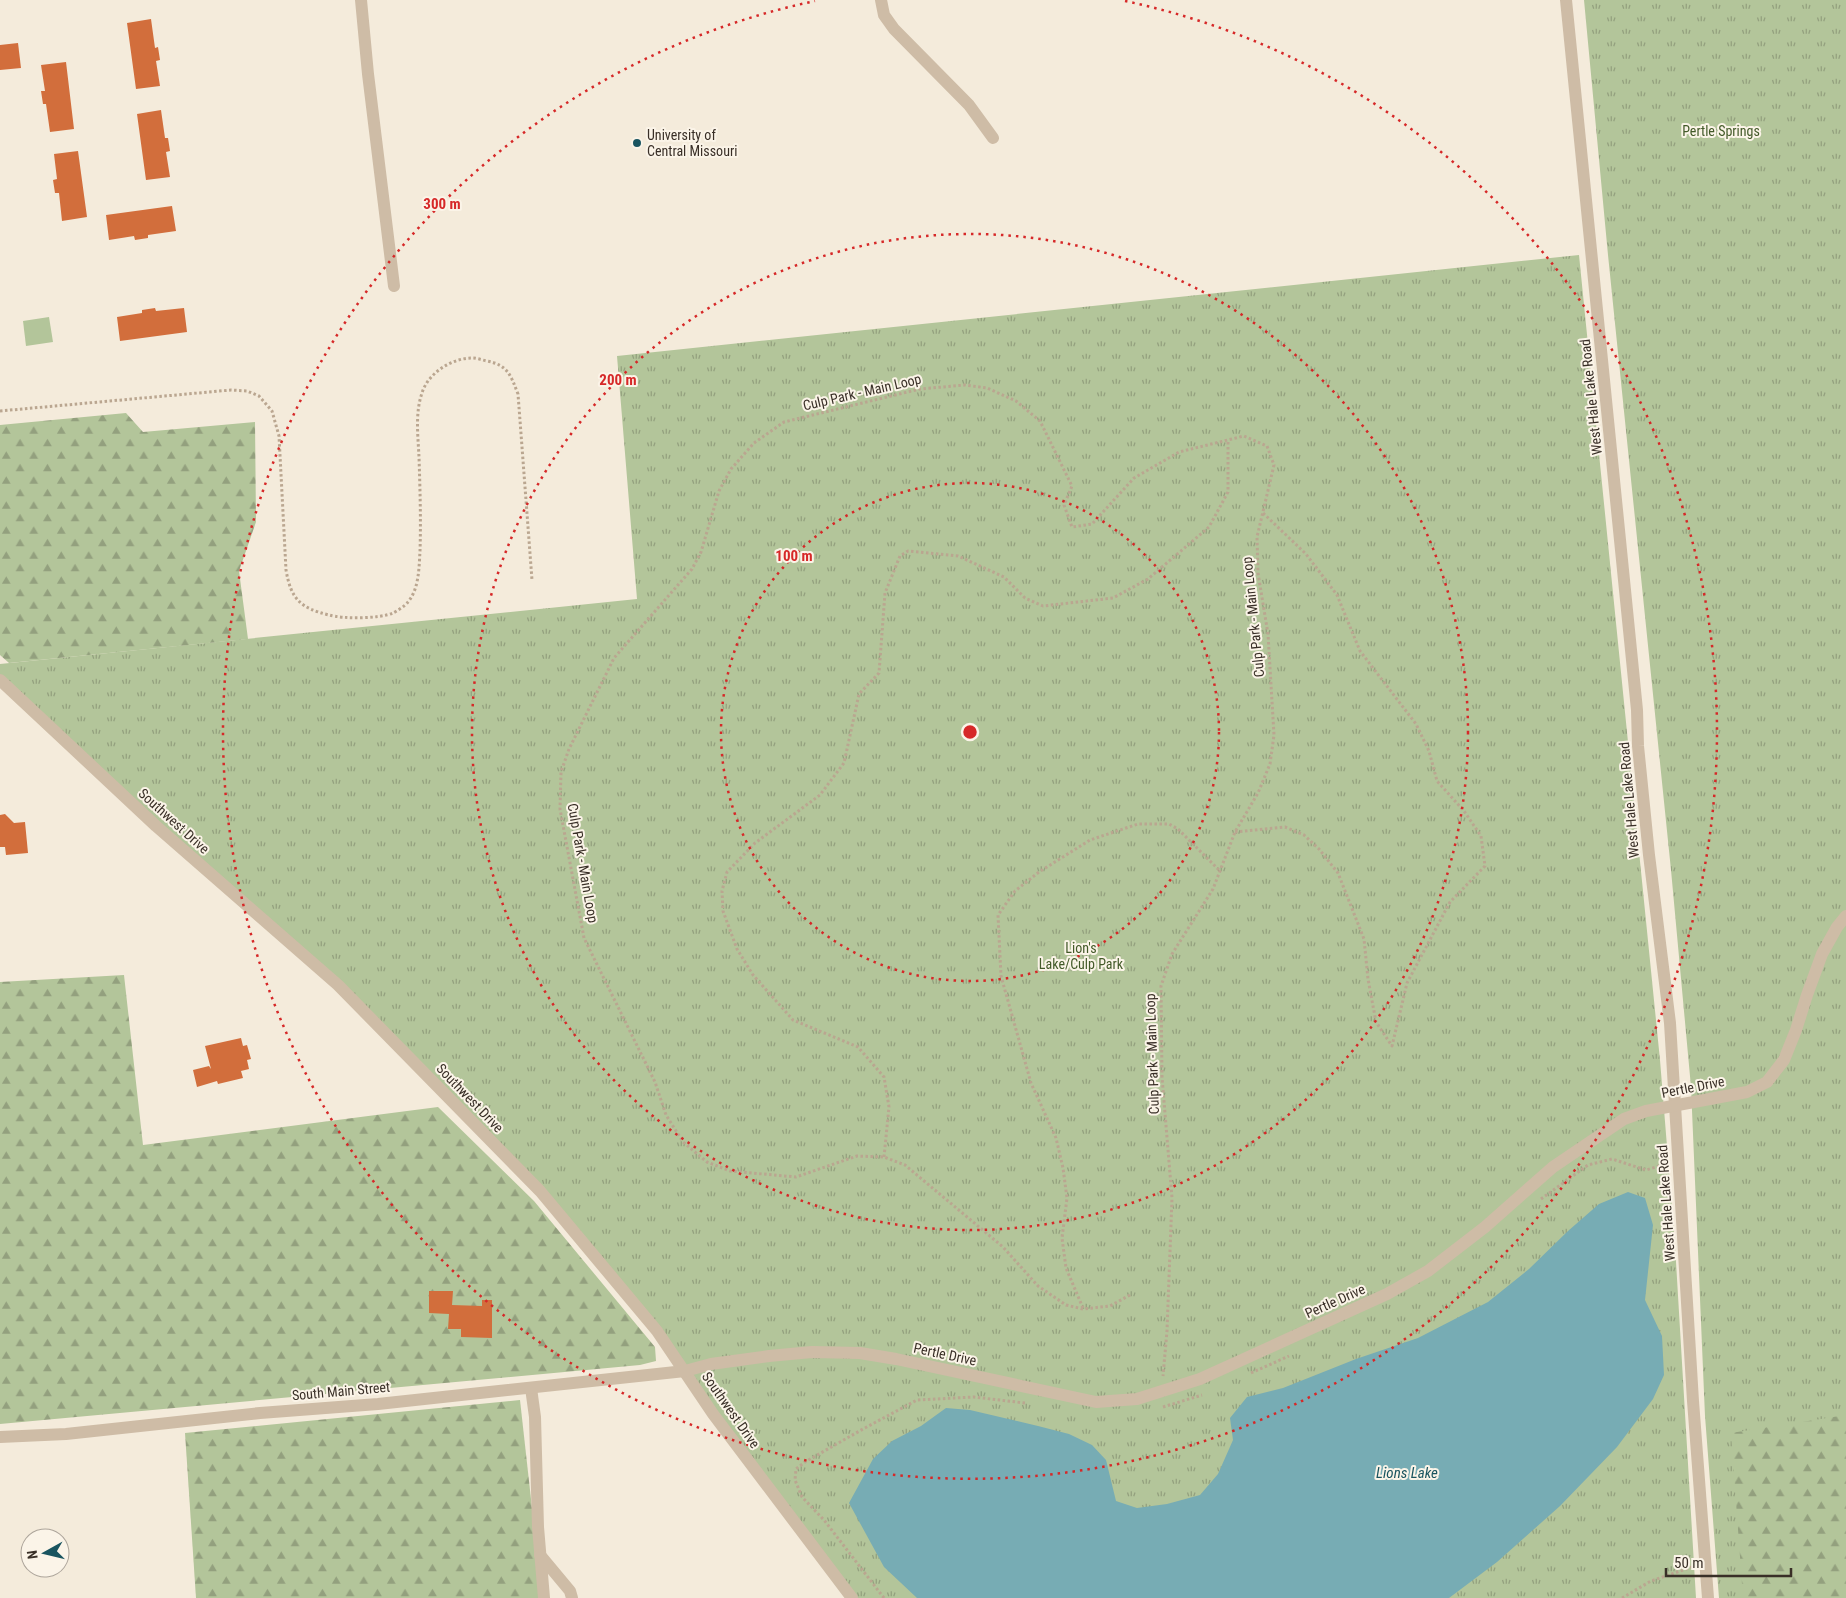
<svg xmlns="http://www.w3.org/2000/svg" width="1846" height="1598" viewBox="0 0 1846 1598" font-family="'Roboto Condensed',sans-serif">
<style>
.grass{fill:url(#grass-tufts)}
.forest{fill:url(#forest-firs)}
.pitch{fill:#b3c59a}
.water{fill:#77acb4}
.building{fill:#d26e3c}
.lines{fill:none;stroke-linecap:round;stroke-linejoin:round}
.path{stroke:#baa690;stroke-width:3;stroke-dasharray:2.5 2.5;stroke-linecap:butt}
.minor{stroke:#cebca6;stroke-width:12}
.ring{fill:none;stroke:#d62828;stroke-width:2.5;stroke-dasharray:2.5 5}
.poi-dot{fill:#19545f;stroke:#fbf4e8;stroke-width:2}
.labels{text-anchor:middle;stroke-width:4;stroke-linejoin:round;paint-order:stroke}
.park-label{font-size:14px;fill:#435a29;stroke:#fbf4e8}
.poi-label{font-size:14px;fill:#392f27;stroke:#fbf4e8;text-anchor:start}
.street-label{font-size:14px;fill:#392f27;stroke:#fbf4e8}
.water-label{font-size:15px;font-style:italic;fill:#19545f;stroke:#fbf4e8}
.centre{fill:#d62828;stroke:#fbf4e8;stroke-width:2.5}
.ring-label{font-size:15px;text-anchor:middle;font-weight:bold;fill:#d62828;stroke:#fbf4e8;stroke-width:4;stroke-linejoin:round;paint-order:stroke}
</style>
<defs>
<pattern id="grass-tufts" width="24" height="20" patternUnits="userSpaceOnUse" patternTransform="scale(1.25)"><rect width="24" height="20" fill="#b3c59a"/><path d="M3 7l-1-3M5 7V3M7 7l1-3M15 17l-1-3M17 17v-4M19 17l1-3" fill="none" stroke="#93a07e"/></pattern>
<pattern id="forest-firs" width="22" height="20" patternUnits="userSpaceOnUse" patternTransform="scale(1.25)"><rect width="22" height="20" fill="#b3c59a"/><path d="M5 1l3.5 6h-7zM16 11l3.5 6h-7z" fill="#93a07e"/></pattern>
</defs>
<rect width="100%" height="100%" fill="#f4ebdb"/>
<!-- grass -->
<g class="grass">
<polygon points="1584,0 1846,0 1846,1598 1719,1598 1705,1416 1691,1087 1671,870 1608,255"/>
<polygon points="1579,255 1660,1060 1675,1245 1696,1598 852,1598 685,1371 540,1191 338,985 0,680 0,664 637,599 617,356"/>
</g>
<!-- forest -->
<g class="forest">
<polygon points="126,413 143,432 255,422 256,522 239,571 248,639 9,663 0,655 0,425"/>
<polygon points="124,975 143,1145 438,1107 534,1201 655,1347 656,1361 640,1365 0,1424 0,982"/>
<polygon points="520,1400 542,1598 196,1598 185,1433"/>
<polygon points="1846,1415 1846,1586 1843,1588 1841,1598 1743,1598 1731,1433"/>
</g>
<!-- pitch -->
<polygon class="pitch" points="49,317 53,342 26,346 23,321"/>
<!-- water -->
<polygon class="water" points="1628,1192 1645,1198 1653,1225 1645,1300 1662,1336 1664,1375 1653,1399 1617,1447 1560,1506 1497,1562 1449,1598 917,1598 884,1567 849,1503 873,1459 892,1441 921,1426 946,1408 970,1410 1038,1426 1069,1434 1092,1445 1106,1460 1116,1501 1137,1508 1167,1504 1200,1495 1218,1474 1233,1440 1230,1418 1247,1397 1283,1388 1356,1359 1418,1338 1488,1302 1529,1269 1568,1231 1599,1204"/>
<!-- building -->
<g class="building">
<polygon points="151,19 155,48 158,47 160,60 156,61 160,86 136,89 127,23"/>
<polygon points="18,43 21,68 0,70 0,45"/>
<polygon points="66,62 74,129 50,132 46,104 43,104 41,91 45,91 41,65"/>
<polygon points="161,110 165,138 168,138 170,151 166,152 170,177 146,180 137,114"/>
<polygon points="78,151 87,217 62,221 59,193 55,193 53,180 57,179 54,154"/>
<polygon points="172,206 176,231 148,235 148,238 135,240 134,236 109,240 106,215"/>
<polygon points="155,308 156,311 184,308 187,332 120,341 117,317 142,313 142,310"/>
<polygon points="5,814 14,823 25,822 28,853 6,855 5,847 0,847 0,815"/>
<polygon points="241,1038 243,1046 247,1045 251,1059 247,1060 249,1069 241,1071 243,1078 218,1084 217,1081 197,1087 193,1070 209,1066 211,1069 205,1046"/>
<polygon points="429,1291 453,1291 452,1305 482,1306 482,1300 492,1300 492,1338 461,1337 461,1329 448,1329 449,1314 429,1313"/>
</g>
<g class="lines">
<!-- path -->
<g class="path">
<path d="M0,411L231,390L247,391L259,396L272,411L279,436L286,570C291,599 300,608 329,615C343,619 379,619 393,613C397,611 405,606 408,602C419,589 419,568 420,551C421,520 420,488 419,457C418,436 415,413 422,393C428,373 452,358 472,358C477,358 482,360 487,361C508,365 511,376 518,394L532,580"/>
<polyline points="1235,832 1285,827 1304,835 1319,849 1338,873 1364,939 1368,979 1376,1022 1392,1046 1407,983 1450,902 1485,866 1481,836 1464,811 1437,781 1429,751 1416,724 1360,651 1337,595 1306,554 1263,513"/>
<polyline points="884,1157 889,1107 884,1077 858,1047 793,1020 753,975 737,949 723,911 722,891 727,872 755,843 820,795 844,763 859,694 879,673 885,593 900,556 908,551 958,556 1004,577 1025,598 1043,606 1113,598 1148,579 1209,527 1228,492 1228,440"/>
<polyline points="1541,1199 1588,1165 1612,1159 1646,1170 1666,1164"/>
<polyline points="1130,1295 1110,1306 1083,1309 1066,1305 1038,1286 1003,1247 905,1165 884,1157 857,1156 796,1177 730,1171 707,1162 683,1142 666,1115 655,1082 584,938 560,809 561,772 569,749 614,658 692,569 701,552 719,491 731,469 754,443 784,422 920,389 965,385 987,388 1016,401 1040,421 1072,486 1064,505 1072,527 1092,524 1134,478 1179,452 1244,436 1267,446 1274,465 1257,537 1258,573 1268,634 1274,735 1270,764 1258,793 1235,832 1213,889 1172,954 1161,986 1162,1077 1172,1198 1167,1331 1163,1376"/>
<polyline points="1083,1308 1066,1268 1062,1238 1067,1198 1063,1168 1056,1138 1031,1083 1001,976 998,915 1015,891 1039,872 1090,840 1138,824 1169,824 1178,829 1220,871"/>
<polyline points="1251,1373 1289,1356"/>
<polyline points="1163,1407 1202,1395"/>
<polyline points="884,1598 824,1520 802,1497 795,1480 796,1469 805,1462 863,1429 917,1400 974,1397 1025,1403"/>
<polyline points="1622,1598 1651,1581 1692,1567"/>
</g>
<!-- minor -->
<g class="minor">
<polyline points="361,0 368,74 394,286"/>
<polyline points="881,0 884,15 894,29 969,105 993,138"/>
<polyline points="1566,0 1637,710 1638,746 1649,855 1670,1023 1693,1401 1708,1598"/>
<polyline points="0,680 156,826 338,985 540,1191 657,1331 713,1414 852,1598"/>
<polyline points="531,1388 535,1417 538,1527 544,1598"/>
<polyline points="0,1437 66,1434 260,1413 378,1404 685,1371 711,1364 769,1356 812,1352 860,1353 896,1359 1096,1402 1137,1399 1200,1379 1387,1294 1428,1271 1485,1227 1553,1167 1624,1119 1646,1111 1747,1092 1767,1082 1784,1060 1796,1030 1807,995 1822,954 1837,927 1846,916"/>
<polyline points="540,1555 570,1591 572,1598"/>
</g>
</g>
<!-- distance rings -->
<g class="ring">
<circle cx="970" cy="732" r="249"/>
<circle cx="970" cy="732" r="498"/>
<path d="M1125 1A747 747 0 1 1 815 1"/>
</g>
<!-- markers -->
<circle class="poi-dot" cx="637" cy="143" r="5"/>
<g class="labels">
<!-- park labels -->
<g class="park-label">
<text x="1721" y="136">Pertle Springs</text>
<text x="1081" y="953">Lion's<tspan x="1081" dy="16">Lake/Culp Park</tspan></text>
</g>
<!-- poi labels -->
<g class="poi-label">
<text x="647" y="140">University of<tspan x="647" dy="16">Central Missouri</tspan></text>
</g>
<!-- street labels -->
<g class="street-label">
<text transform="translate(862 392) rotate(-13)" y="5">Culp Park - Main Loop</text>
<text transform="translate(1591 397) rotate(-96)" y="5">West Hale Lake Road</text>
<text transform="translate(1253 617) rotate(-96)" y="5">Culp Park - Main Loop</text>
<text transform="translate(1629 800) rotate(-95)" y="5">West Hale Lake Road</text>
<text transform="translate(174 821) rotate(42)" y="5">Southwest Drive</text>
<text transform="translate(583 863) rotate(80)" y="5">Culp Park - Main Loop</text>
<text transform="translate(1152 1054) rotate(-92)" y="5">Culp Park - Main Loop</text>
<text transform="translate(1693 1087) rotate(-11)" y="5">Pertle Drive</text>
<text transform="translate(470 1098) rotate(46)" y="5">Southwest Drive</text>
<text transform="translate(1666 1203) rotate(-94)" y="5">West Hale Lake Road</text>
<text transform="translate(1335 1301) rotate(-24)" y="5">Pertle Drive</text>
<text transform="translate(945 1354) rotate(12)" y="5">Pertle Drive</text>
<text transform="translate(341 1391) rotate(-5)" y="5">South Main Street</text>
<text transform="translate(731 1410) rotate(55)" y="5">Southwest Drive</text>
</g>
<!-- water labels -->
<g class="water-label">
<text x="1407" y="1478">Lions Lake</text>
</g>
</g>
<circle cx="970" cy="732" r="8" class="centre"/>
<g class="ring-label">
<text x="442" y="209">300 m</text>
<text x="618" y="385">200 m</text>
<text x="794" y="561">100 m</text>
</g>
<!-- north arrow -->
<g transform="translate(45 1553) rotate(262)"><circle r="24" fill="#fbf4e8" stroke="#ada59b"/>
<path d="M0-4L9 19L0 12L-9 19Z" fill="#19545f"/>
<text y="-8" font-size="14" font-weight="bold" text-anchor="middle" fill="#392f27">N</text>
</g>
<!-- scale -->
<path d="M1666 1568v8h125v-8" fill="none" stroke="#392f27" stroke-width="2.5"/>
<text x="1674" y="1568" font-size="15" fill="#392f27" stroke="#fbf4e8" stroke-width="4" paint-order="stroke">50 m</text>
</svg>
